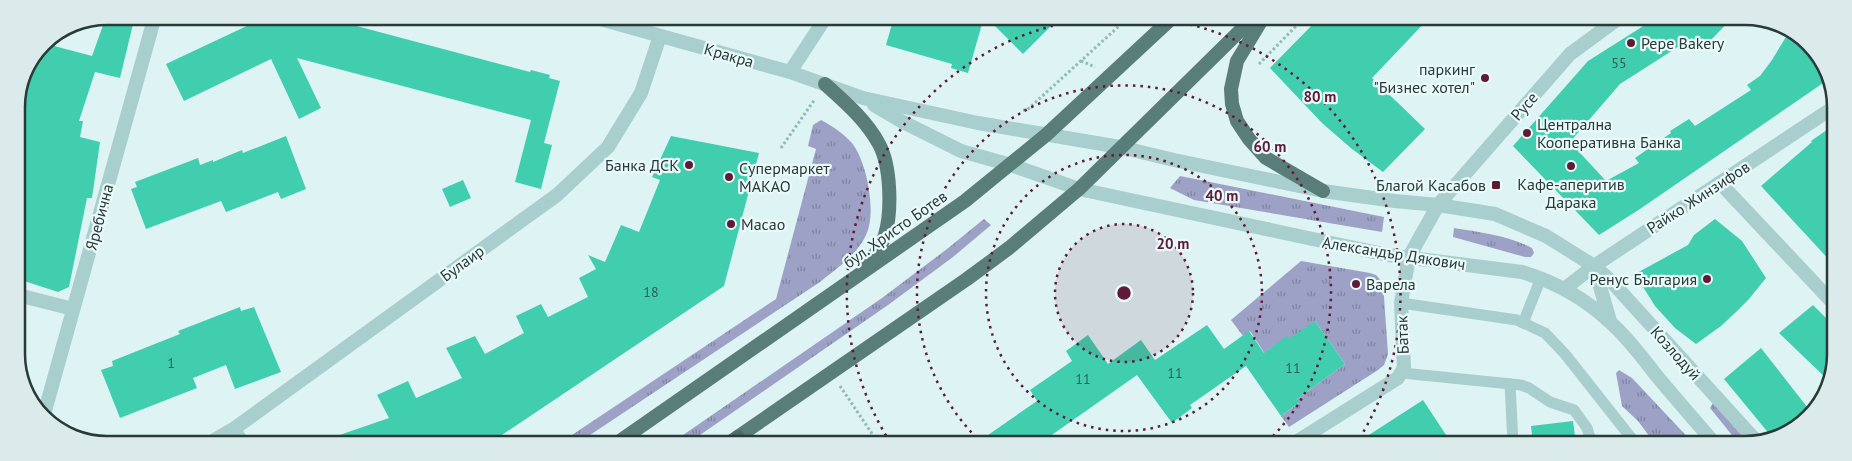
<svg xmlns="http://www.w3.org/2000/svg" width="1852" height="461" viewBox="0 0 1852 461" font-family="'PT Sans',sans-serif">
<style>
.grass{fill:url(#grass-tufts)}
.building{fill:#41ceae}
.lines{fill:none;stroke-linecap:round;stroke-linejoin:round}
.path{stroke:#92bab8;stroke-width:3;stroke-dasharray:2.5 2.5;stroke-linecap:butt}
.service{stroke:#a8cecd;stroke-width:11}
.minor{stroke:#a8cecd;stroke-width:14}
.tertiary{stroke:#a8cecd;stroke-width:14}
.primary{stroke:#597d78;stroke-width:14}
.trunk{stroke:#4c6c68;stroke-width:14}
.ring{fill:none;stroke:#5f1b36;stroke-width:2.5;stroke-dasharray:2.5 5}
.poi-dot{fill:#5f1b36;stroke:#eafafb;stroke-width:2}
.labels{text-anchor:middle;stroke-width:4.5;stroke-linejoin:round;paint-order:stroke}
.number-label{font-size:14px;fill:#2f5f55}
.poi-label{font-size:16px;fill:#293a37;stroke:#eafafb;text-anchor:start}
.street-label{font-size:16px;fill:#293a37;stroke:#eafafb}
.rim{fill:none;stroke:#293a37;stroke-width:2.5}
.centre{fill:#5f1b36;stroke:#eafafb;stroke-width:2.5}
.ring-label{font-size:15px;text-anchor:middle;font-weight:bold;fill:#5f1b36;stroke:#eafafb;stroke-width:4.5;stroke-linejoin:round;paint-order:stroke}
</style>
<defs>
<pattern id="grass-tufts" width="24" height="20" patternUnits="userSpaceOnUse" patternTransform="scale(1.25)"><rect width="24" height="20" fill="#9ca1c5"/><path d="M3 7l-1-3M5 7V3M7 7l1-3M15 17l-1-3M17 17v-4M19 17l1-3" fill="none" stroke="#7f84a1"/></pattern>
</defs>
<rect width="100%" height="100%" fill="#ddf3f4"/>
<!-- grass -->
<g class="grass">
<path d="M821,120C832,126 843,133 852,143C867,162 877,213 866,235C857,255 836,269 820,282L578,443H560L776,299L816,149L808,146L813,125Z"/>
<polygon points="1180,176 1384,217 1382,232 1194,200 1170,188"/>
<polygon points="984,219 991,225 953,257 888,305 687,444 670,444 882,298 947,249"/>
<path d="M1454,228C1479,232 1510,236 1532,248L1534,253L1531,257H1525L1453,237Z"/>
<polygon points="1301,261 1370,273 1376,275 1383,283 1388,354 1384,365 1378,370 1289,427 1281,416 1299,403 1297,399 1345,364 1315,321 1291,342 1287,337 1268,350 1271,363 1250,331 1243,336 1231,320"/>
<polygon points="1619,370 1632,378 1695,445 1655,444 1638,421 1622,406 1616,373"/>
<polygon points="1716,398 1750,445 1740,445 1710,408"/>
</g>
<!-- building -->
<g class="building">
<polygon points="135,16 120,78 95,72 79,121 83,121 80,137 100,142 92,198 87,198 69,287 58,292 18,279 16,102 43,43 92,56 106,17"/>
<polygon points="262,16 319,16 530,72 531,70 550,75 549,78 560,81 544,143 552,145 541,189 515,182 531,120 297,58 321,108 299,119 271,59 184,101 166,64 251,24 250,22"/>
<polygon points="894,17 984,17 968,73 951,68 952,64 886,45"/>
<polygon points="986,17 1060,17 1023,54"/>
<polygon points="1319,18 1429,18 1372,78 1425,129 1383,172 1352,149 1322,123 1270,68"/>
<polygon points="1656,18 1732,18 1712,39 1697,47 1692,38 1620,84 1570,142 1606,181 1639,163 1635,158 1671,133 1670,131 1689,119 1695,126 1751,90 1747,85 1760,76 1772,60 1789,32 1809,43 1829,79 1640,209 1599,235 1513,146 1588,61"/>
<polygon points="1834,125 1834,265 1761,186 1812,142 1811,141"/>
<polygon points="286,136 306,189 281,199 278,192 226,212 221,201 146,229 131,189 137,187 135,182 198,158 200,165 213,160 213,162 242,150 243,153"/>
<polygon points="671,136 759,153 724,286 490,443 326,443 325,440 389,418 377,395 388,390 408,381 416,398 462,378 446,348 475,336 485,354 524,333 516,316 541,304 548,317 588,297 579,278 596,269 588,255 605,262 621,225 639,232 660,180 652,177"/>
<polygon points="463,180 471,198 450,207 442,189"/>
<polygon points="1715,219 1742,241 1766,278 1749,299 1735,313 1721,326 1696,344 1675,328 1655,306 1635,274 1688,245 1694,235"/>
<polygon points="1813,305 1834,326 1834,372 1829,381 1779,333"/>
<polygon points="240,307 241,311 254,307 281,372 235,389 226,365 193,378 197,388 120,418 101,370 113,366 112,361 180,334 178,331"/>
<polygon points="1315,321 1345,364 1297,399 1300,402 1281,416 1246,366 1190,405 1192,408 1172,423 1137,375 1039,444 975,444 1037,401 1030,390 1072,361 1066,351 1088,335 1108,364 1141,340 1155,360 1207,325 1224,349 1249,331 1264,353 1287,336 1289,339"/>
<polygon points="1761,348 1811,412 1805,422 1771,436 1724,379"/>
<polygon points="1423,400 1452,444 1355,444"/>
<polygon points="1573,421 1576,444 1533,444 1531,426"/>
</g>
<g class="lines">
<!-- path -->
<g class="path">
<polyline points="1081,61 1095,67"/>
<polyline points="1259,64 1304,18"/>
<polyline points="1023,110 1027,110 1129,17"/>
<polyline points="781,148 815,99"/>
<polyline points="840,386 879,444"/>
</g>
<!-- service -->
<g class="service">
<polyline points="1401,303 1517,320 1545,333 1565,354 1636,444"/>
<polyline points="1523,323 1541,278"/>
<polyline points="1402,373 1521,385 1529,388 1550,402 1574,410 1587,428 1592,444"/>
<polyline points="1510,384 1513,444"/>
<polyline points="235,428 244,443"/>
</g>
<!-- minor -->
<g class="minor">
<polyline points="790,72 826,17"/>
<polyline points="1720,183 1834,304"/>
<polyline points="1594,266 1611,281 1757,442"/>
<polyline points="1564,289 1594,266 1834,107"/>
<polyline points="18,295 73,309"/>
<polyline points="43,418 155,16"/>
<polyline points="209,443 235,428 557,195 608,147 641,93 660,36"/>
<polyline points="1293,444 1398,378 1404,367 1401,303 1409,257 1438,205 1570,54 1619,18"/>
</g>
<!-- tertiary -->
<g class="tertiary">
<polyline points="593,17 790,72 863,98 978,123 1120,147 1174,160 1323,191 1395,201 1438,205 1495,214 1546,236 1594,266 1610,321"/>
<path d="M874,105L901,121L961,151L1011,165L1079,189L1388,255L1522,272C1555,282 1586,299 1611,323C1628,338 1642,357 1656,375C1676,399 1696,422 1716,445"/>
</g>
<!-- primary -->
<g class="primary">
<polyline points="1263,18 1237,61 1231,89 1232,104 1237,121 1249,139 1266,158 1323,191"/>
<path d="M825,84C845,102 866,120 879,144C891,166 892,211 885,235C882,246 874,256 867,265"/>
<polyline points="617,443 965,201 1046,135 1173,17"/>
<polyline points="729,443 967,279 1009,248 1079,189 1253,18"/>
</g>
<!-- trunk -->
<polyline class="trunk" points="730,444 738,437"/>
</g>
<!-- distance rings -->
<circle cx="1124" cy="293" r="69" fill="#5f1b36" fill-opacity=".12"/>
<g class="ring">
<circle cx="1124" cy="293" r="69"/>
<circle cx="1124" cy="293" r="138"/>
<path d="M982 443A207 207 0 1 1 1266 443"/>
<path d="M890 442A277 277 0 0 1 1095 18M1153 18A277 277 0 0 1 1356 444"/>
</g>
<!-- markers -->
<g class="poi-dot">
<circle cx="1631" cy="43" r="5"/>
<circle cx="1485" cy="78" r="5"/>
<circle cx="1527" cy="133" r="5"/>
<circle cx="689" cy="165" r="5"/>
<circle cx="1571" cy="166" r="5"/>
<circle cx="729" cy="177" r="5"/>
<rect x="1491" y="180" width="10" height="10" rx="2.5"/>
<circle cx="731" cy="224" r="5"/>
<circle cx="1707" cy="279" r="5"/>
<circle cx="1356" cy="284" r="5"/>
</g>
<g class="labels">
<!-- number labels -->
<g class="number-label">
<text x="1619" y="68">55</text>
<text x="651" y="297">18</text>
<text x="171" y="368">1</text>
<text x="1293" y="373">11</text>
<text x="1175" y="378">11</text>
<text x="1083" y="384">11</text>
</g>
<!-- poi labels -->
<g class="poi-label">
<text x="1641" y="49">Pepe Bakery</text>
<text x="1475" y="75" text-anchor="end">паркинг<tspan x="1475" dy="18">"Бизнес хотел"</tspan></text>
<text x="1537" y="130">Централна<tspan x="1537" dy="18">Кооперативна Банка</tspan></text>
<text x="679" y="171" text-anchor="end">Банка ДСК</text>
<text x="739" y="174">Супермаркет<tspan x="739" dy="18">МАКАО</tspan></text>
<text x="1571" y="190" text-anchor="middle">Кафе-аперитив<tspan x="1571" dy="18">Дарака</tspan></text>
<text x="1486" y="191" text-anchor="end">Благой Касабов</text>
<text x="741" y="230">Macao</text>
<text x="1697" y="285" text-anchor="end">Ренус България</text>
<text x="1366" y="290">Варела</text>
</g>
<!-- street labels -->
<g class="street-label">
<text transform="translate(729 55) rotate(16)" y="6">Кракра</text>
<text transform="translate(1524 106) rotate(-49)" y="6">Русе</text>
<text transform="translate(1698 197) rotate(-33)" y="6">Райко Жинзифов</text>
<text transform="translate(99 217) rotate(-75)" y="6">Яребична</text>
<text transform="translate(895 229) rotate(-35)" y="6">бул. Христо Ботев</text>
<text transform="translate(1394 253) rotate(9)" y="6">Александър Дякович</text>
<text transform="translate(462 263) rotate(-36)" y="6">Булаир</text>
<text transform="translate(1402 335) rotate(-92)" y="6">Батак</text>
<text transform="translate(1676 353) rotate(48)" y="6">Козлодуй</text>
</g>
</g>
<!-- crop -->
<path d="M0 0H1852V461H0ZM107 25H1745A82 82 0 0 1 1827 107V354A82 82 0 0 1 1745 436H107A82 82 0 0 1 25 354V107A82 82 0 0 1 107 25Z" fill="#dbebeb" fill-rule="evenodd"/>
<path class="rim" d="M107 25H1745A82 82 0 0 1 1827 107V354A82 82 0 0 1 1745 436H107A82 82 0 0 1 25 354V107A82 82 0 0 1 107 25Z"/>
<circle cx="1124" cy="293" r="8" class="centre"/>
<g class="ring-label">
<text x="1320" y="102">80 m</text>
<text x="1270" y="152">60 m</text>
<text x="1222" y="201">40 m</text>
<text x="1173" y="249">20 m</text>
</g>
</svg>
